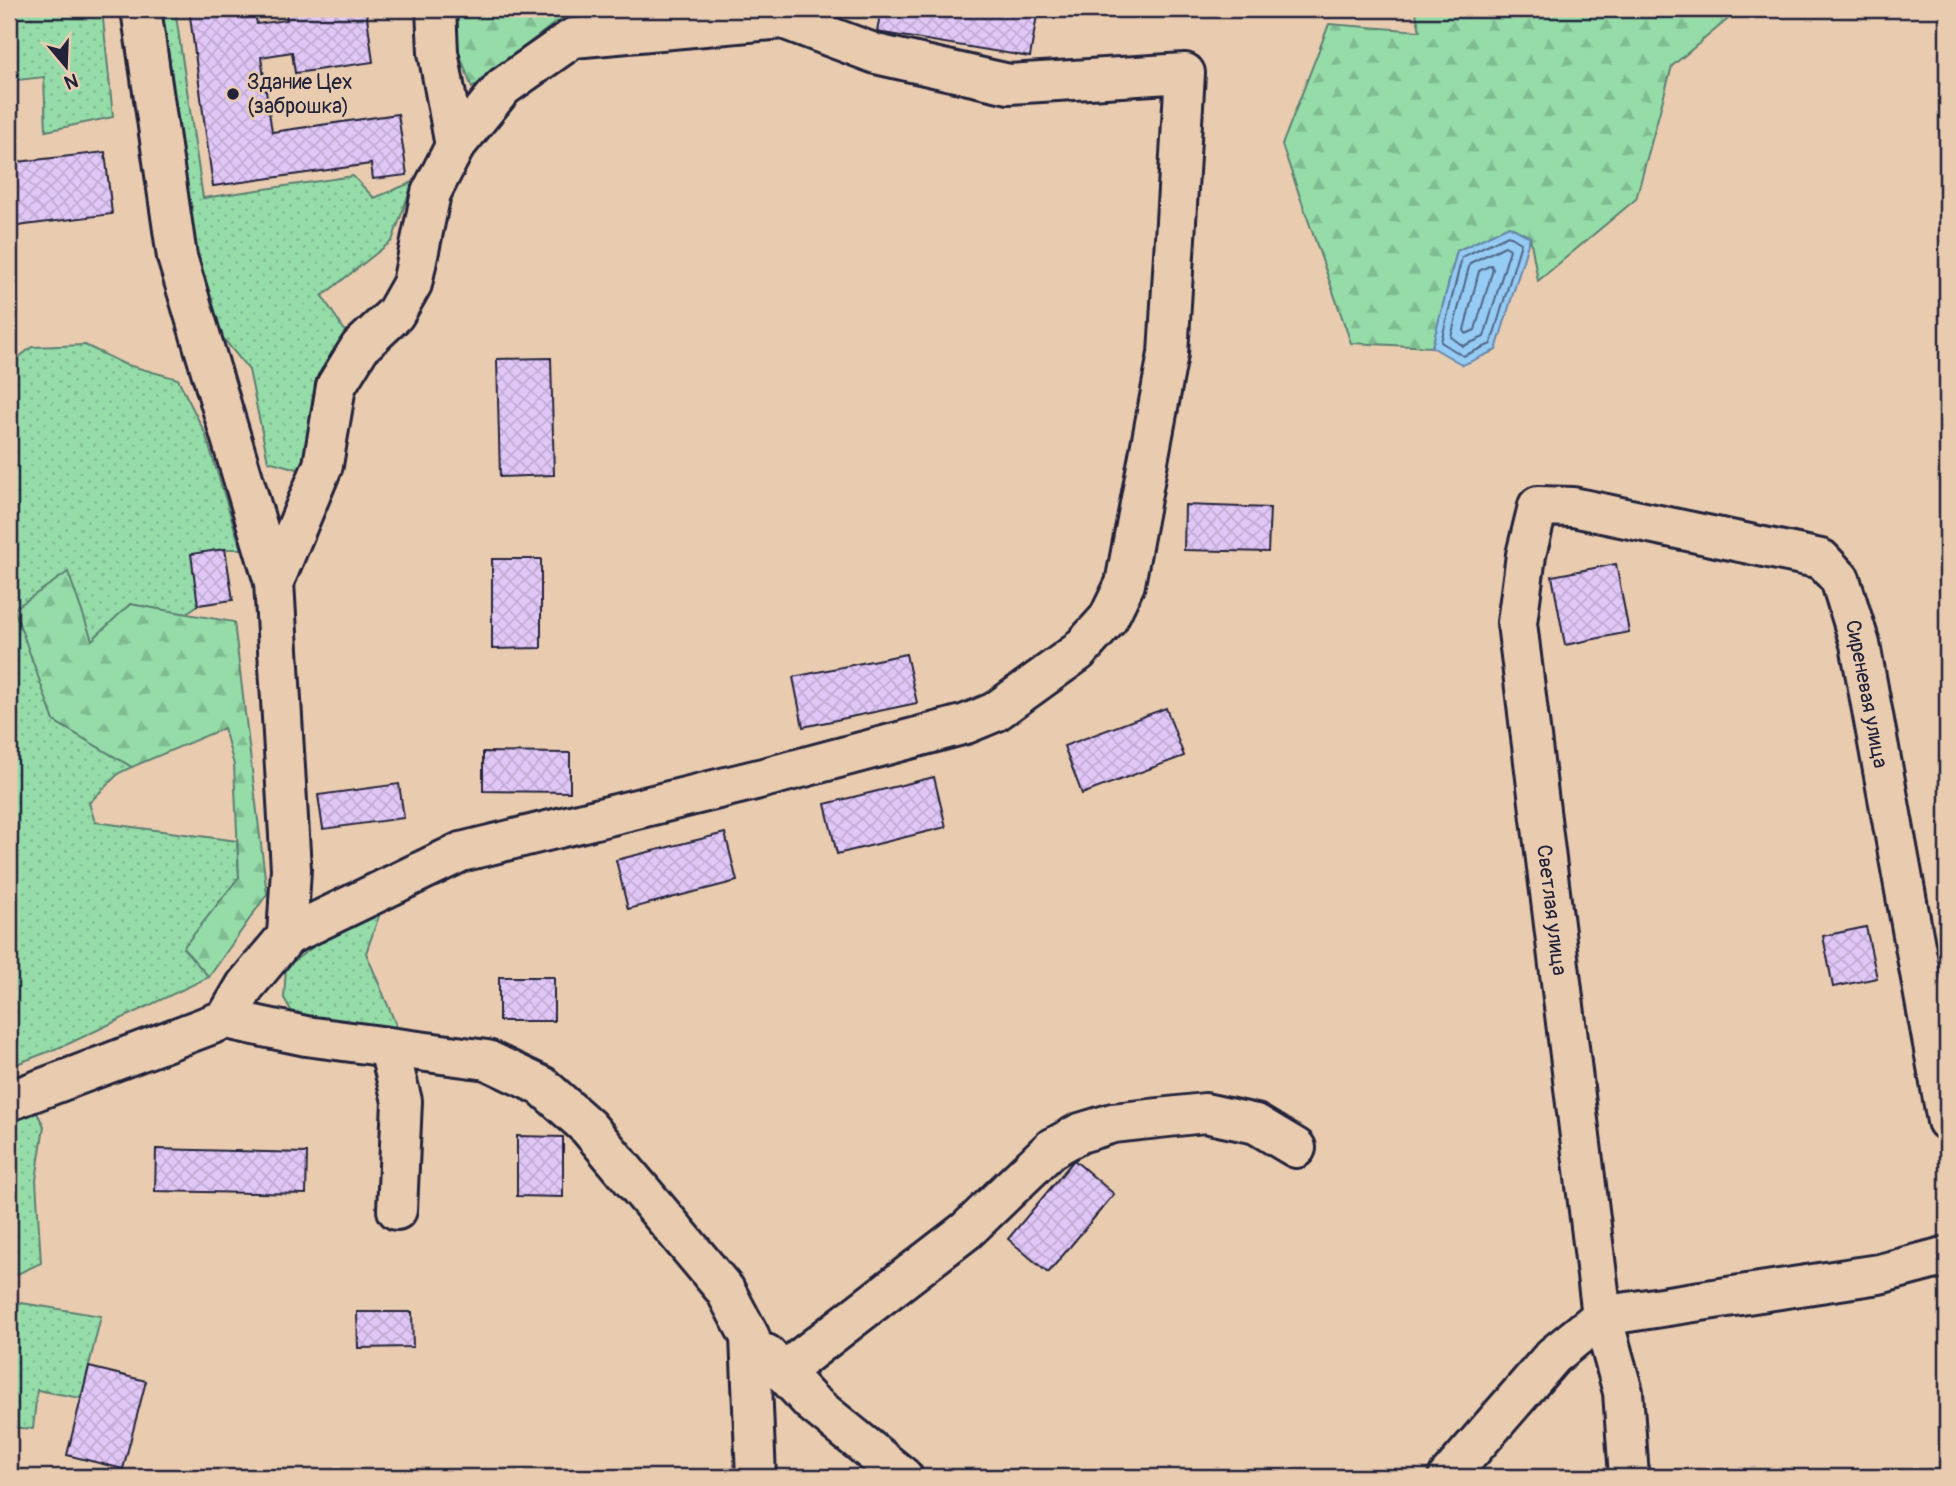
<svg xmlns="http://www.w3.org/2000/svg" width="1956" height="1486" viewBox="0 0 1956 1486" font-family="Pangolin,sans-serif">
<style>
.grass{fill:url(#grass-dots);stroke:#5c7f72;stroke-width:2}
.forest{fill:url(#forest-firs);stroke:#5c7f72;stroke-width:2}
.water{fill:#96cbf4;stroke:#6887aa;stroke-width:2}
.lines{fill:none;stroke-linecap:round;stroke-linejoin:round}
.shore{stroke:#506685;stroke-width:2}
.building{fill:url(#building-cross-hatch);stroke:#22223b;stroke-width:2}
.minor-casing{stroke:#22223b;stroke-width:44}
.minor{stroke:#e9ccb0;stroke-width:38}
.poi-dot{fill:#22223b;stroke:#e9ccb0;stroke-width:2.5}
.labels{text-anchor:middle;stroke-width:5;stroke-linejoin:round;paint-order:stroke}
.poi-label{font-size:21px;fill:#22223b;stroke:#e9ccb0;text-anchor:start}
.street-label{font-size:21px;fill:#22223b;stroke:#e9ccb0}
</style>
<defs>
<pattern id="grass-dots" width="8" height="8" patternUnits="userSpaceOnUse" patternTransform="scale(1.75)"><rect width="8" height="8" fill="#95dca9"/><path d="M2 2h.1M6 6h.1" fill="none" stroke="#80bc92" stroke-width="1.8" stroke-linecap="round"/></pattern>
<pattern id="forest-firs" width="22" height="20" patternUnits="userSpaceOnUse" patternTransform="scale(1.75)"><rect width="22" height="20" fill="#95dca9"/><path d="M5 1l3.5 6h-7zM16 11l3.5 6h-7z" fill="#80bc92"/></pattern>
<pattern id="building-cross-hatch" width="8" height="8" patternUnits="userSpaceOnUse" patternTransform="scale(1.75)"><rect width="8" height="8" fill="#e1c7f6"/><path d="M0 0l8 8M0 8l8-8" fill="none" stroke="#c1abd4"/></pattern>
</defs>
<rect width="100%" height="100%" fill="#e9ccb0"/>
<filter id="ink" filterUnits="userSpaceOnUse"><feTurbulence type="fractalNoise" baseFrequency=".0143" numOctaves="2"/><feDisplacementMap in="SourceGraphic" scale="14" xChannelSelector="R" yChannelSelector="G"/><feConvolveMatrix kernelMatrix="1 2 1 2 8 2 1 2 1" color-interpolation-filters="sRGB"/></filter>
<g filter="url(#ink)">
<!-- grass -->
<g class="grass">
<polygon points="9,9 102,9 113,117 46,131 44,77 9,81"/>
<polygon points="156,9 175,9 203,198 353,176 374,198 413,182 392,241 322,296 347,334 320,372 314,439 301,470 268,461 249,370 214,327 189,234"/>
<polygon points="85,345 124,364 178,379 205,433 241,549 225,549 198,605 185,614 130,604 54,721 132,767 119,773 89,803 95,822 237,841 239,877 184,948 209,977 68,1044 9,1067 9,365 32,347"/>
<polygon points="380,913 366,953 399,1032 297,1021 284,998 286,967 322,940"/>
<polygon points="36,1111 44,1126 36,1180 41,1263 9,1278 9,1119"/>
<polygon points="9,1297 16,1302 101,1316 81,1398 37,1390 33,1429 9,1427"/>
</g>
<!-- forest -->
<g class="forest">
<polygon points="451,9 657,9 556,22 472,88 453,35"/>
<polygon points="1415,9 1740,9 1672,66 1636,199 1538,281 1530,237 1509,226 1457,251 1432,347 1351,343 1282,145 1329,24 1420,31"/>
<polygon points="68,572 92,640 130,604 234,622 267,894 209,977 183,948 239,877 234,765 224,728 132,767 54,721 14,609"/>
</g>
<!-- water -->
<polygon class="water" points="1509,226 1530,237 1496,350 1463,365 1432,347 1457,251"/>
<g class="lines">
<!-- shore -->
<g class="shore">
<polygon points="1508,235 1521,243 1491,344 1463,356 1441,342 1462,257"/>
<polygon points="1505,246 1510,249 1484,337 1463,346 1451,337 1470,263"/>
<polygon points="1491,265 1493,269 1475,330 1466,334 1464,330 1479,271"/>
</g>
</g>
<!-- building -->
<g class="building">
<polygon points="189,9 254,9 257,24 287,20 286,12 312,9 366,9 373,62 295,73 292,52 261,57 272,132 398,114 407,175 373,179 371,164 213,186"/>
<polygon points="881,9 1038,9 1030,57 877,32"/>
<polygon points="105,152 112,214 9,227 9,163"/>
<polygon points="551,358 554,475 500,477 497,359"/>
<polygon points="1185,505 1270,508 1268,552 1184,550"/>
<polygon points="225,549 233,600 198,605 191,554"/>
<polygon points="492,559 541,559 541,648 492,649"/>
<polygon points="1616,564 1629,632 1565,645 1552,576"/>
<polygon points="906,654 917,703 803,727 793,677"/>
<polygon points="1166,708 1184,756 1082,794 1064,746"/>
<polygon points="483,752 570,753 570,792 483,791"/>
<polygon points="934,777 946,827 837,854 825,804"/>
<polygon points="399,784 404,818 323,829 318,795"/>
<polygon points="725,833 737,881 628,909 616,860"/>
<polygon points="1866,927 1877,978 1833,987 1823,936"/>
<rect x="499" y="977" width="55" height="44"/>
<polygon points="517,1136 563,1137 563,1197 517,1196"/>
<polygon points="156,1149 307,1153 306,1194 155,1191"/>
<polygon points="1074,1160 1114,1194 1048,1273 1008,1239"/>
<polygon points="357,1312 412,1312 413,1347 358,1348"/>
<polygon points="89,1367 146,1381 123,1469 67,1455"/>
</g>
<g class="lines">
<!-- minor casing -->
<g class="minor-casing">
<g id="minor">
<polyline points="141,9 177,257 274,582 291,869 287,936"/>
<polyline points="436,9 438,52 455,146"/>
<polyline points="226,1019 246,985 287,936 461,852 767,777 966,724 995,712 1078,652 1108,619 1125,584 1168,354 1185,73 1009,84 876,54 783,19 573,38 503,87 455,146 431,193 412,284 395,314 360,347 336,386 323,465 274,582"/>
<polyline points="389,1049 402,1101 397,1210"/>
<polyline points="9,1101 226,1019 306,1036 487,1060 542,1086 588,1127 725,1290 750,1337 756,1477"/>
<polyline points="766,1354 811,1402 903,1477"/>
<polyline points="783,1372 967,1230 1051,1149 1080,1133 1113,1123 1205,1113 1256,1124 1296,1148"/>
<polyline points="1448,1477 1553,1356 1602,1316 1879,1274 1947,1256"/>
<polyline points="1629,1477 1623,1392 1602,1316 1517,623 1526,555 1538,506 1573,507 1821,559 1840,579 1860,644 1947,1121"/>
</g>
</g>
<!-- minor -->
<use href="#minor" class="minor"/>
</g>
</g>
<!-- markers -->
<circle class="poi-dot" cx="233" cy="94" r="7"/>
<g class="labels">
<!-- poi labels -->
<g class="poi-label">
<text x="247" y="89">Здание Цех<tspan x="247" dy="24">(заброшка)</tspan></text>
</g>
<!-- street labels -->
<g class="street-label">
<text transform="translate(1867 694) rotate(79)" y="7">Сиреневая улица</text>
<text transform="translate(1552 910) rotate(83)" y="7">Светлая улица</text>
</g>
</g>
<!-- margin -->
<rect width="1956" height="1486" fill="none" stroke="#e9ccb0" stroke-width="35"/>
<rect x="18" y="18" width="1921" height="1451" fill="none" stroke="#22223b" stroke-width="2.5" filter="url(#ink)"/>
<!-- north arrow -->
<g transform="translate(66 66) rotate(161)" stroke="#e9ccb0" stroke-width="5" paint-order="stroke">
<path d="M0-5L12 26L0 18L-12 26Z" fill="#22223b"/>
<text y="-10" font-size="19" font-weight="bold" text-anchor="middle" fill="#22223b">N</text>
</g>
</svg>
